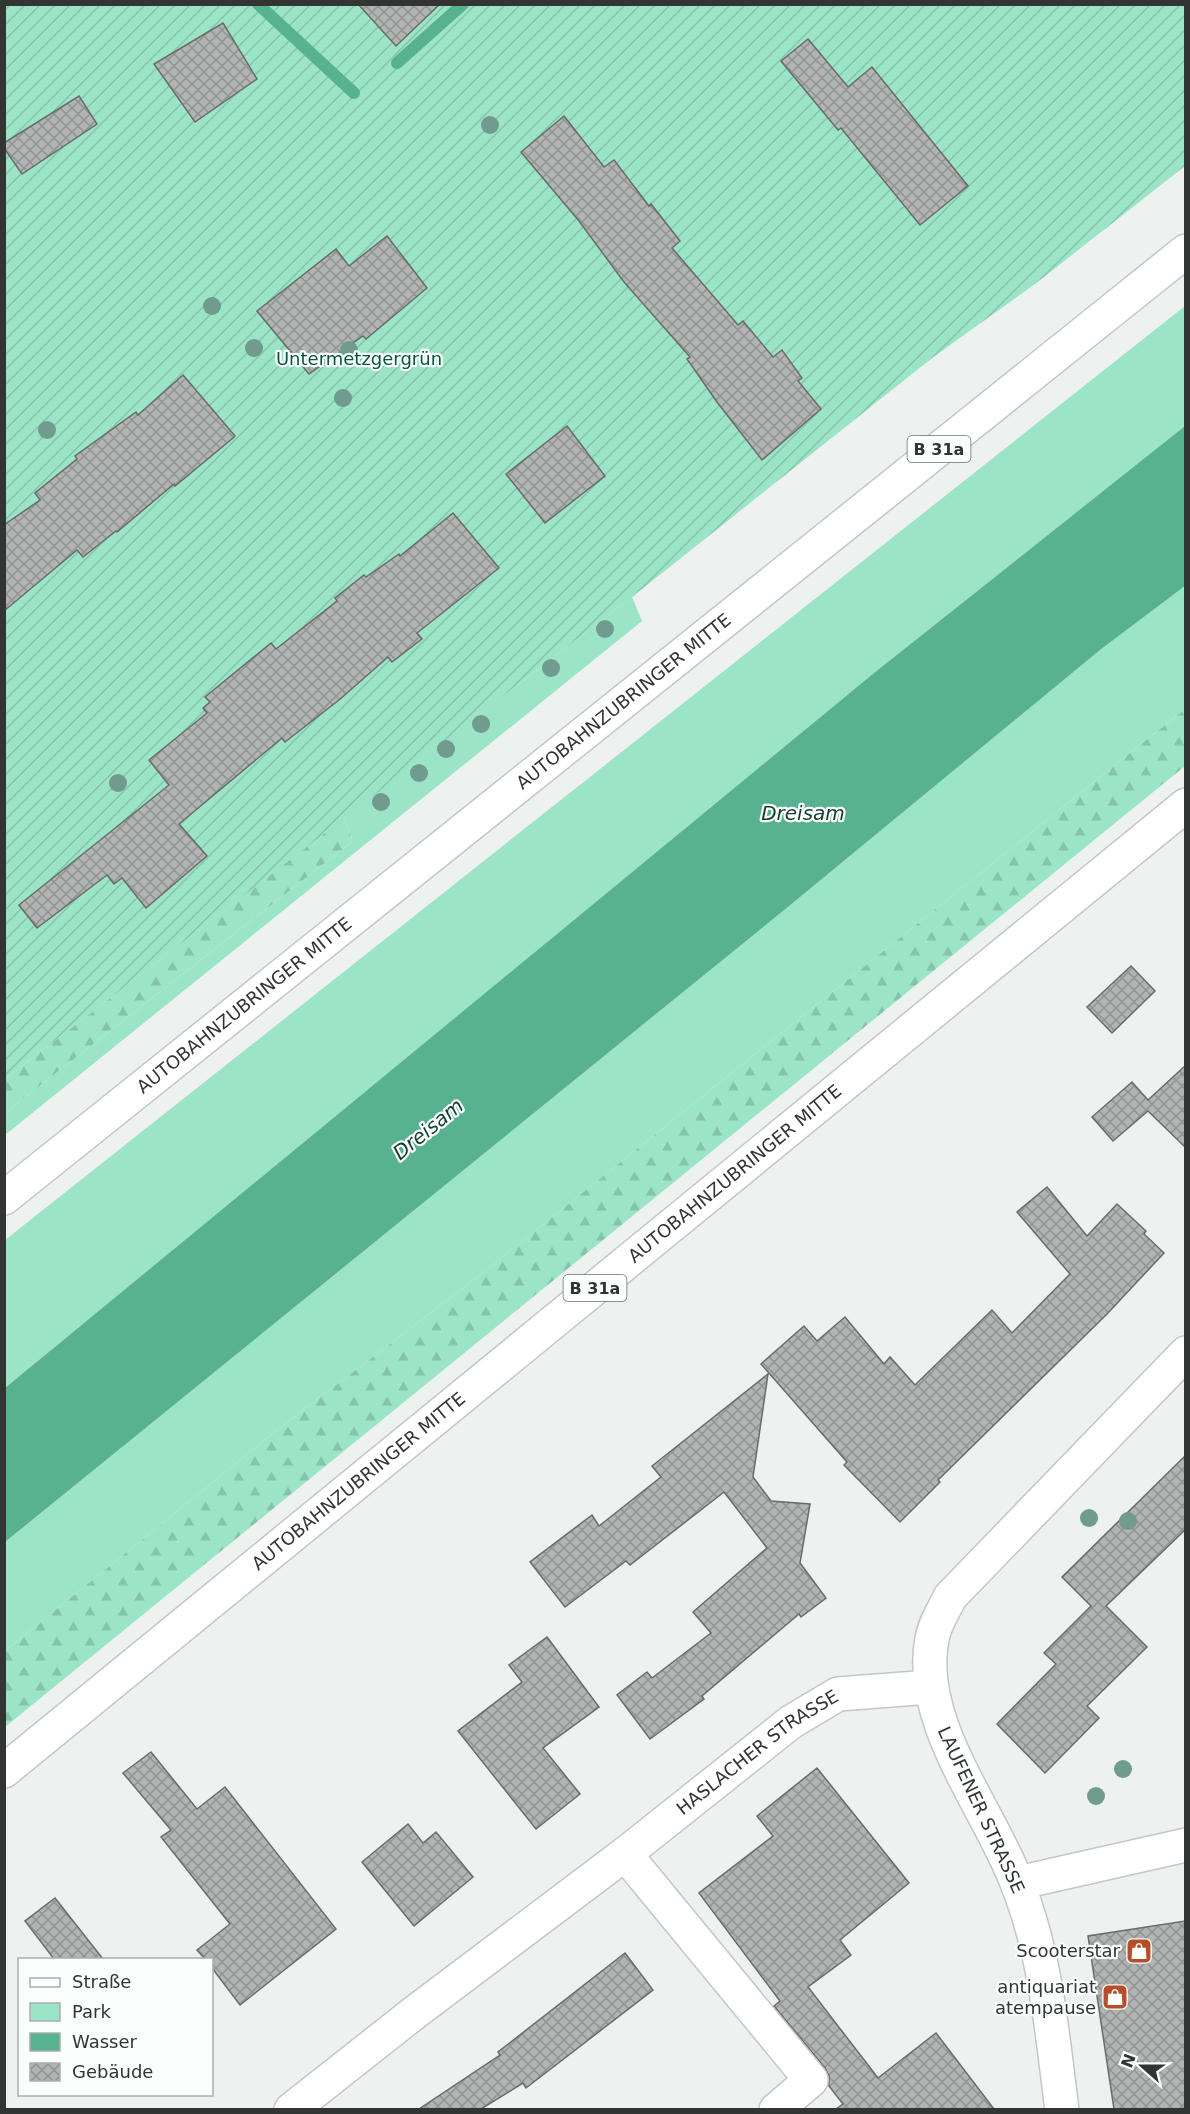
<svg xmlns="http://www.w3.org/2000/svg" width="1190" height="2114" viewBox="0 0 1190 2114" font-family="'DejaVu Sans',sans-serif">
<style>
.green{fill:#9be4c5}
.forest{fill:url(#forest-firs)}
.garden{fill:url(#garden-furrows)}
.water{fill:#58b18f}
.lines{fill:none;stroke-linecap:round;stroke-linejoin:round}
.stream{stroke:#58b18f;stroke-width:12}
.building{fill:url(#building-cross-hatch);stroke:#686c6a;stroke-width:1.5}
.minor-casing{stroke:#c3c7c5;stroke-width:36}
.highway-casing{stroke:#c3c7c5;stroke-width:36}
.minor{stroke:#fff;stroke-width:33}
.highway{stroke:#fff;stroke-width:33}
.tree{fill:#709b8e}
.labels{text-anchor:middle;stroke-width:4.5;stroke-linejoin:round;paint-order:stroke}
.shield{fill:#fafefc;stroke:#6f7170;stroke-width:1.5}
.shield-label{font-size:16px;font-weight:bold;fill:#333534}
.park-label{font-size:18px;fill:#0a543e;stroke:#fafefc}
.street-label{font-size:18px;fill:#333534;stroke:#fafefc}
.poi-label{font-size:18px;fill:#333534;stroke:#fafefc;text-anchor:end}
.water-label{font-size:20px;font-style:italic;fill:#153d2e;stroke:#fafefc}
</style>
<defs>
<pattern id="forest-firs" width="22" height="20" patternUnits="userSpaceOnUse" patternTransform="scale(1.5)"><rect width="22" height="20" fill="#9be4c5"/><path d="M5 1l3.5 6h-7zM16 11l3.5 6h-7z" fill="#86c4aa"/></pattern>
<pattern id="garden-furrows" width="10" height="10" patternUnits="userSpaceOnUse" patternTransform="scale(1.5)"><rect width="10" height="10" fill="#9be4c5"/><path d="M-1 1l2-2M0 10L10 0M9 11l2-2" fill="none" stroke="#86c4aa"/></pattern>
<pattern id="building-cross-hatch" width="8" height="8" patternUnits="userSpaceOnUse" patternTransform="scale(1.5)"><rect width="8" height="8" fill="#b0b4b2"/><path d="M0 0l8 8M0 8l8-8" fill="none" stroke="#909392"/></pattern>
</defs>
<rect width="100%" height="100%" fill="#edf1ef"/>
<!-- green -->
<g class="green">
<polygon points="1185,306 1185,426 874,673 5,1388 5,1240"/>
<polygon points="1185,586 1185,709 475,1279 277,1430 5,1651 5,1542 783,911 1100,650"/>
<polygon points="632,597 642,621 5,1135 5,1113 353,841 344,818"/>
</g>
<!-- forest -->
<g class="forest">
<polygon points="1185,709 1185,766 5,1727 5,1651 277,1430 475,1279"/>
<polygon points="344,818 353,841 5,1113 5,1079"/>
</g>
<!-- garden -->
<polygon class="garden" points="5,5 1185,5 1185,166 1035,284 932,358 632,597 5,1079"/>
<!-- water -->
<polygon class="water" points="1185,426 1185,586 1100,650 783,911 5,1542 5,1388 874,673"/>
<g class="lines">
<!-- stream -->
<g class="stream">
<polyline points="258,4 354,93"/>
<polyline points="397,63 463,4"/>
</g>
</g>
<!-- building -->
<g class="building">
<polygon points="358,4 440,4 396,46"/>
<polygon points="223,23 257,79 195,122 154,64"/>
<polygon points="808,39 848,87 872,67 968,186 920,225 841,128 838,130 781,61"/>
<polygon points="79,96 97,124 22,174 4,148 4,143"/>
<polygon points="564,116 604,167 614,160 649,206 651,204 680,241 672,248 738,325 743,321 773,357 782,350 802,378 798,381 821,409 762,460 717,402 687,359 690,357 624,282 579,221 521,152"/>
<polygon points="387,236 427,288 366,339 363,336 309,374 257,311 336,249 349,266"/>
<polygon points="183,375 235,436 233,438 175,486 174,484 117,532 116,531 83,557 77,550 4,611 4,525 40,500 35,493 77,459 75,456 136,412 138,415"/>
<polygon points="567,426 605,476 545,523 506,474"/>
<polygon points="453,513 499,568 417,633 422,639 392,662 388,657 339,700 285,742 282,738 179,824 207,856 146,908 122,878 114,884 107,875 37,928 19,905 169,785 149,760 207,713 203,708 210,702 205,697 271,643 276,649 337,601 335,598 364,575 366,577 399,554 400,556"/>
<polygon points="1131,966 1155,991 1112,1033 1087,1007"/>
<polygon points="1185,1066 1185,1147 1148,1111 1113,1141 1092,1117 1132,1082 1148,1100"/>
<polygon points="1047,1187 1087,1236 1117,1204 1146,1231 1144,1234 1164,1253 1107,1314 938,1480 940,1482 900,1522 844,1465 847,1462 761,1364 804,1326 817,1341 845,1317 884,1364 890,1357 915,1385 992,1310 1012,1333 1070,1274 1017,1212"/>
<polygon points="768,1374 753,1477 771,1501 810,1504 800,1563 826,1598 801,1617 799,1614 702,1696 704,1699 650,1739 617,1695 647,1672 652,1678 711,1633 693,1612 767,1548 724,1492 630,1565 626,1561 565,1607 530,1562 592,1515 599,1526 661,1477 652,1466"/>
<polygon points="1185,1456 1185,1530 1106,1606 1147,1647 1087,1706 1099,1718 1045,1773 997,1724 1056,1664 1044,1653 1091,1606 1062,1577"/>
<polygon points="547,1637 599,1707 543,1748 580,1794 536,1829 458,1731 522,1682 509,1665"/>
<polygon points="151,1752 197,1809 225,1787 336,1929 240,2005 212,1968 212,1959 205,1959 197,1950 230,1924 161,1837 171,1830 123,1773"/>
<polygon points="817,1768 909,1883 840,1940 851,1955 808,1987 878,2078 936,2033 994,2109 836,2109 843,2104 829,2086 829,2076 825,2068 774,2006 780,2001 699,1893 773,1836 757,1816"/>
<polygon points="408,1824 423,1843 436,1832 473,1877 414,1926 362,1862"/>
<polygon points="55,1898 103,1959 54,1959 25,1921"/>
<polygon points="1185,1921 1185,2109 1114,2109 1088,1936"/>
<polygon points="625,1953 653,1990 526,2088 523,2083 481,2109 419,2109 500,2055 498,2052"/>
</g>
<g class="lines">
<!-- minor casing -->
<g class="minor-casing">
<g id="minor">
<polyline points="625,1854 811,2080 776,2110"/>
<polyline points="1018,1883 1186,1845"/>
<path id="s1" d="M291,2110L414,2013L625,1854L791,1722L838,1694L930,1687"/>
<path d="M1062,2110C1052,2033 1046,1955 1017,1883C988,1807 916,1722 932,1639C934,1625 944,1610 950,1597L1186,1353"/>
</g>
</g>
<!-- highway casing -->
<g class="highway-casing">
<g id="highway">
<path id="s2" d="M4,1198L1186,251"/>
<path id="s3" d="M4,1771L1186,805"/>
</g>
</g>
<!-- minor -->
<use href="#minor" class="minor"/>
<!-- highway -->
<use href="#highway" class="highway"/>
</g>
<!-- trees -->
<g class="tree">
<circle cx="490" cy="125" r="9"/>
<circle cx="212" cy="306" r="9"/>
<circle cx="254" cy="348" r="9"/>
<circle cx="349" cy="350" r="9"/>
<circle cx="343" cy="398" r="9"/>
<circle cx="47" cy="430" r="9"/>
<circle cx="605" cy="629" r="9"/>
<circle cx="551" cy="668" r="9"/>
<circle cx="481" cy="724" r="9"/>
<circle cx="446" cy="749" r="9"/>
<circle cx="419" cy="773" r="9"/>
<circle cx="118" cy="783" r="9"/>
<circle cx="381" cy="802" r="9"/>
<circle cx="1089" cy="1518" r="9"/>
<circle cx="1128" cy="1521" r="9"/>
<circle cx="1123" cy="1769" r="9"/>
<circle cx="1096" cy="1796" r="9"/>
</g>
<!-- icons -->
<defs>
<g id="shop-square" transform="scale(1.35)"><rect x="-9" y="-9" width="18" height="18" rx="4" fill="#b64e29" stroke="#fafefc"/><path d="M-5-2.5h2.3a2.7 3.5 0 0 1 5.4 0H5L5.5 6h-11ZM-1.5-2.5h3a1.5 2.3 0 0 0-3 0Z" fill="#fff"/></g>
</defs>
<g fill-rule="evenodd">
<use href="#shop-square" x="1139" y="1951"/>
<use href="#shop-square" x="1115" y="1997"/>
</g>
<g class="labels">
<!-- shield labels -->
<g class="shield">
<rect x="907.5" y="436" width="63" height="26" rx="4.5"/>
<rect x="563.5" y="1275" width="63" height="26" rx="4.5"/>
</g>
<g class="shield-label">
<text x="939" y="455">B 31a</text>
<text x="595" y="1294">B 31a</text>
</g>
<!-- park labels -->
<g class="park-label">
<text x="359" y="365">Untermetzgergrün</text>
</g>
<!-- street labels -->
<g class="street-label">
<text dy="6" stroke="none"><textPath href="#s2" startOffset="794">AUTOBAHNZUBRINGER MITTE</textPath></text>
<text dy="6" stroke="none"><textPath href="#s2" startOffset="308">AUTOBAHNZUBRINGER MITTE</textPath></text>
<text dy="6" stroke="none"><textPath href="#s3" startOffset="944">AUTOBAHNZUBRINGER MITTE</textPath></text>
<text dy="6" stroke="none"><textPath href="#s3" startOffset="458">AUTOBAHNZUBRINGER MITTE</textPath></text>
<text dy="6" stroke="none"><textPath href="#s1" startOffset="588">HASLACHER STRASSE</textPath></text>
<text transform="translate(981 1810) rotate(65)" y="6">LAUFENER STRASSE</text>
</g>
<!-- poi labels -->
<g class="poi-label">
<text x="1120" y="1957">Scooterstar</text>
<text x="1096" y="1993">antiquariat<tspan x="1096" dy="21">atempause</tspan></text>
</g>
<!-- water labels -->
<g class="water-label">
<text x="803" y="820">Dreisam</text>
<text transform="translate(428 1129) rotate(-39)" y="7">Dreisam</text>
</g>
</g>
<!-- border -->
<rect width="1190" height="2114" fill="none" stroke="#333534" stroke-width="12"/>
<!-- legend -->
<rect x="18" y="1958" width="195" height="138" fill="#fafefc" stroke="#aaaeac" stroke-width="1.5"/>
<rect x="30" y="1978" width="30" height="9" fill="#ffffff" stroke="#aaaeac" stroke-width="1.5"/>
<text x="72" y="1988" font-size="18" fill="#333534">Straße</text>
<rect x="30" y="2003" width="30" height="18" fill="#9be4c5" stroke="#aaaeac" stroke-width="1.5"/>
<text x="72" y="2018" font-size="18" fill="#333534">Park</text>
<rect x="30" y="2033" width="30" height="18" fill="#58b18f" stroke="#aaaeac" stroke-width="1.5"/>
<text x="72" y="2048" font-size="18" fill="#333534">Wasser</text>
<rect x="30" y="2063" width="30" height="18" fill="url(#building-cross-hatch)" stroke="#aaaeac" stroke-width="1.5"/>
<text x="72" y="2078" font-size="18" fill="#333534">Gebäude</text>
<!-- north arrow -->
<g transform="translate(1142 2066) rotate(291)" stroke="#fafefc" stroke-width="4.5" paint-order="stroke">
<path d="M0-4.5L10 22L0 15L-10 22Z" fill="#333534"/>
<text y="-9" font-size="16" font-weight="bold" text-anchor="middle" fill="#333534">N</text>
</g>
</svg>
